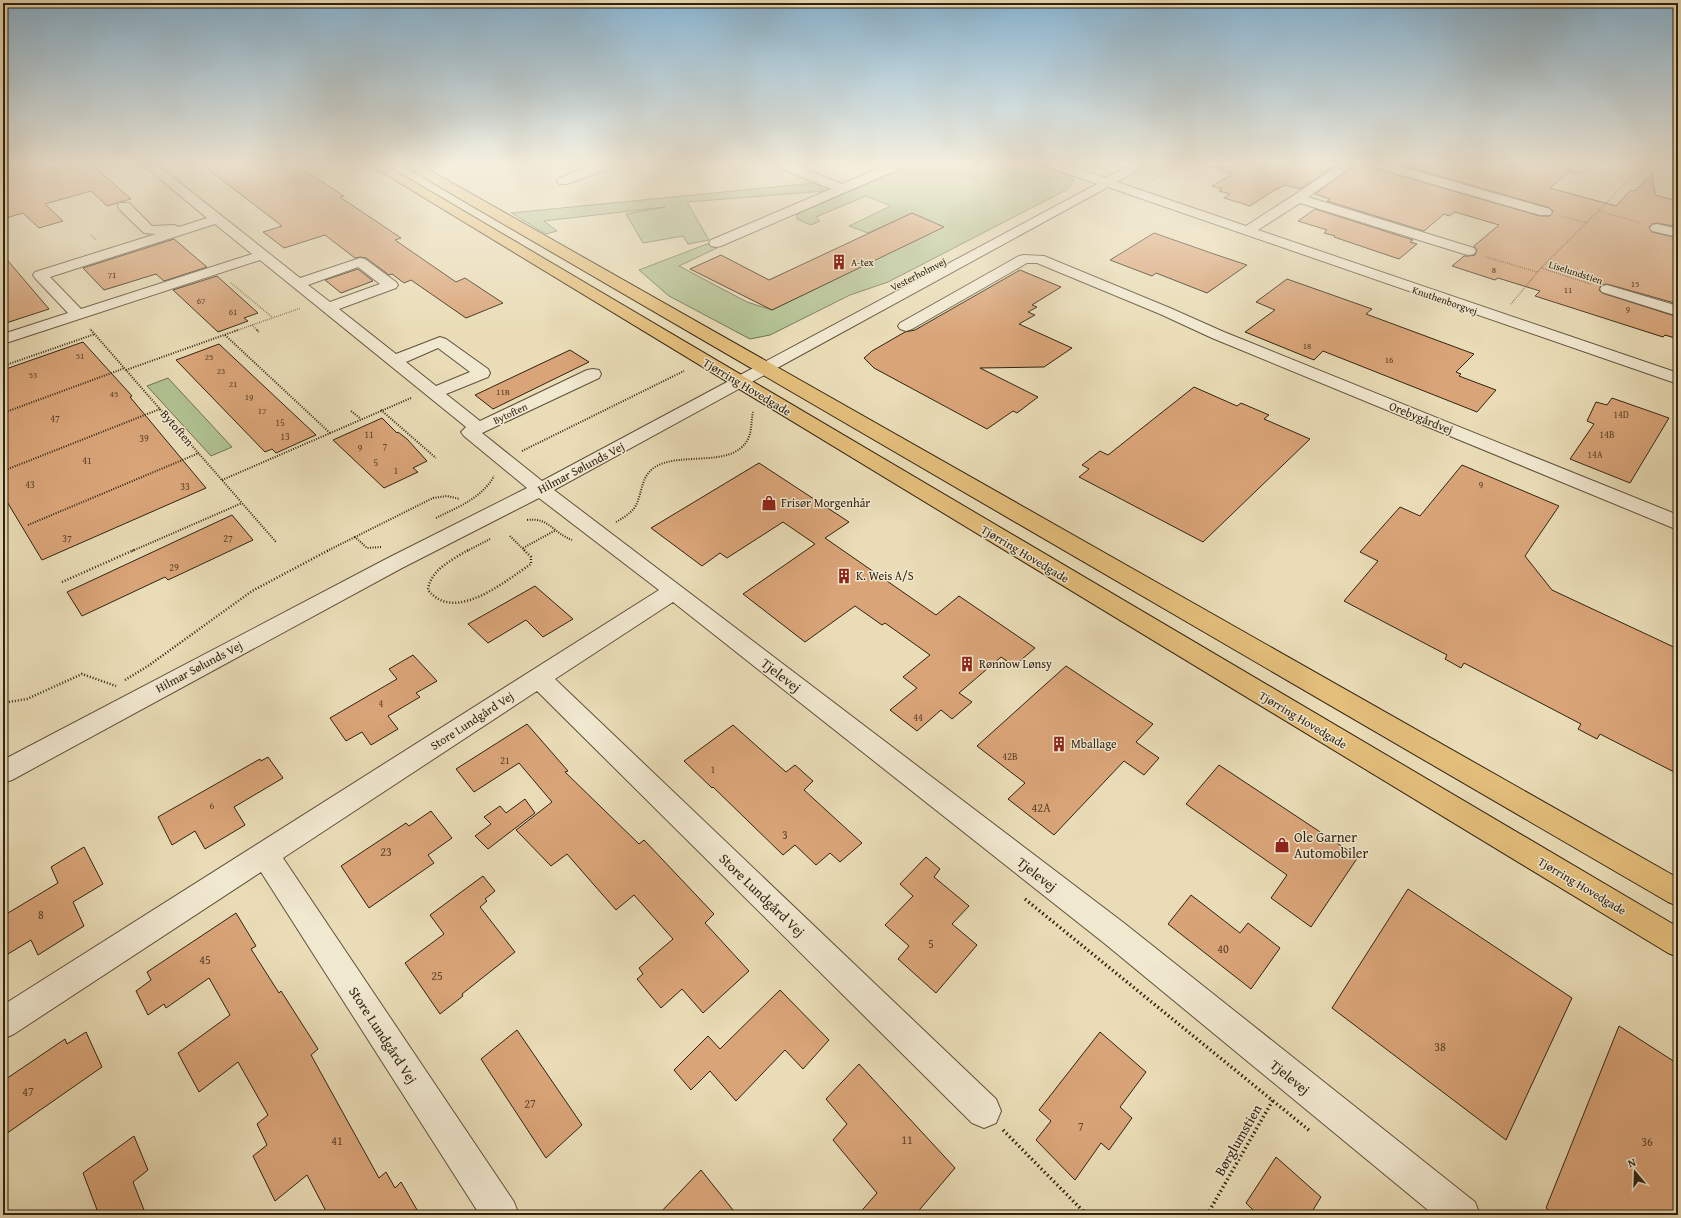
<svg xmlns="http://www.w3.org/2000/svg" width="1681" height="1218" viewBox="0 0 1681 1218" font-family="'Gentium Book Plus',serif">
<style>
.green{fill:#b1c292;stroke:#717252}
.building{fill:#d9a478;stroke:#312311}
.lines{fill:none;stroke-linecap:round;stroke-linejoin:round}
.minor-casing{stroke:#5f513a;stroke-width:2}
.major-casing{stroke:#312311;stroke-width:2}
.path-far3{stroke:#312311;stroke-width:1.5;stroke-dasharray:0.5 1.5;stroke-linecap:butt}
.path-far2{stroke:#312311;stroke-width:2;stroke-dasharray:1 1.5;stroke-linecap:butt}
.path-far1{stroke:#312311;stroke-width:2.5;stroke-dasharray:1 2;stroke-linecap:butt}
.path{stroke:#312311;stroke-width:3.5;stroke-dasharray:1.5 3;stroke-linecap:butt}
.minor{fill:#f1e8d0;fill-rule:evenodd}
.major{fill:#e4be7b;fill-rule:evenodd}
.labels{text-anchor:middle;stroke-width:3;stroke-linejoin:round;paint-order:stroke}
.far-number-label{font-size:9px;fill:#5b432b}
.far-poi-label{font-size:10px;fill:#312311;stroke:#f1e8d0;text-anchor:start}
.far-street-label{font-size:10px;fill:#312311;stroke:#f1e8d0}
.number-label{font-size:10px;fill:#5b432b}
.street-label{font-size:12px;fill:#312311;stroke:#f1e8d0}
.poi-label{font-size:12px;fill:#312311;stroke:#f1e8d0;text-anchor:start}
.near-number-label{font-size:12px;fill:#5b432b}
.near-street-label{font-size:14px;fill:#312311;stroke:#f1e8d0}
.near-poi-label{font-size:14px;fill:#312311;stroke:#f1e8d0;text-anchor:start}
</style>
<rect width="100%" height="100%" fill="#e9dcb6"/>
<filter id="stains"><feTurbulence type="fractalNoise" baseFrequency=".005" numOctaves="4"/><feColorMatrix values="0 0 0 0 .2 0 0 0 0 .09 0 0 0 0 .02 0 0 0 .5 -.17"/></filter>
<radialGradient id="worn" r=".72"><stop offset=".6" stop-color="#630" stop-opacity="0"/><stop offset="1" stop-color="#630" stop-opacity=".3"/></radialGradient>
<!-- green -->
<g class="green">
<polygon points="916,163 1036,163 1066,175 1074,180 1068,189 888,282 850,295 770,335 750,339 669,296 639,270 707,244 717,248 679,266 747,302 772,310 943,227 912,213 868,233 849,226 891,206 866,196 816,217 820,221 811,225 797,219 797,214"/>
<polygon points="815,183 825,191 687,202 709,240 688,244 683,236 643,243 626,214 665,207 544,221 557,231 546,234 511,213"/>
<polygon points="168,378 232,447 211,456 147,386"/>
</g>
<!-- building -->
<g class="building">
<polygon points="3,163 90,163 131,199 107,206 91,191 45,204 63,221 39,228 23,213 3,219"/>
<polygon points="200,163 293,163 344,196 340,197 401,238 395,240 456,282 465,278 503,303 466,318 411,280 404,283 392,274 389,275 366,258 360,257 355,258 325,235 284,248 263,232 282,226"/>
<polygon points="1212,163 1299,163 1327,171 1328,163 1340,163 1300,189 1285,185 1278,189 1276,189 1250,206 1224,198 1230,194 1219,191 1222,189 1212,186 1233,174 1211,167"/>
<polygon points="1358,163 1367,163 1370,167 1540,216 1550,216 1553,211 1550,208 1394,163 1576,163 1571,165 1569,168 1570,171 1550,188 1616,206 1631,190 1635,191 1652,173 1655,195 1678,201 1678,227 1657,223 1652,224 1649,227 1652,232 1678,238 1678,304 1607,284 1601,285 1599,290 1602,293 1678,317 1678,339 1665,335 1663,337 1535,296 1540,291 1498,278 1495,280 1452,266 1464,256 1469,256 1475,255 1477,250 1474,246 1499,225 1455,212 1449,216 1444,214 1424,231 1327,201 1330,199 1315,194"/>
<polygon points="1315,209 1413,240 1410,242 1417,244 1399,259 1334,237 1335,236 1324,233 1327,230 1298,221"/>
<polygon points="912,213 944,227 772,310 690,269 721,255 769,280"/>
<polygon points="1154,233 1217,255 1247,265 1207,293 1156,273 1152,276 1110,260"/>
<polygon points="174,239 207,267 164,281 156,274 104,290 83,268"/>
<polygon points="3,255 49,309 3,324"/>
<polygon points="358,269 373,281 341,293 325,280"/>
<polygon points="1020,270 1061,287 1032,305 1037,307 1028,312 1035,315 1019,324 1072,348 1044,367 980,368 1038,397 1017,413 1013,411 987,429 874,368 864,358 872,351 905,332 915,330"/>
<polygon points="217,276 258,313 244,318 248,321 218,332 173,290"/>
<polygon points="1287,279 1372,309 1366,314 1474,354 1456,372 1461,374 1459,376 1496,390 1477,412 1323,351 1314,360 1245,332 1275,310 1256,302"/>
<polygon points="83,342 132,396 130,397 206,488 42,560 3,495 3,370"/>
<polygon points="219,344 316,435 276,453 272,449 265,452 176,360"/>
<polygon points="570,350 589,362 493,409 475,395"/>
<polygon points="1194,387 1237,406 1241,403 1269,415 1264,419 1310,439 1203,542 1079,477 1089,469 1082,465 1100,451 1108,455"/>
<polygon points="1612,398 1669,418 1630,483 1570,459 1594,424 1587,421 1596,402 1607,405"/>
<polygon points="382,418 397,433 398,432 407,439 427,461 413,468 418,472 384,488 333,440"/>
<polygon points="759,463 849,522 825,538 936,615 959,596 1035,648 1014,666 1001,657 959,693 972,702 952,719 941,710 917,731 890,710 917,688 903,677 930,655 885,623 882,625 855,606 805,642 743,594 815,544 783,522 727,558 720,553 702,566 651,528"/>
<polygon points="1462,465 1559,506 1525,556 1552,590 1678,649 1678,774 1600,734 1597,739 1578,729 1581,724 1464,663 1461,668 1445,659 1447,655 1344,601 1378,561 1360,552 1400,507 1420,516"/>
<polygon points="232,515 253,540 168,580 165,577 82,616 67,592"/>
<polygon points="535,586 573,619 543,637 526,620 488,643 468,624"/>
<polygon points="413,655 437,681 416,693 420,697 388,716 398,729 371,745 362,732 346,741 330,718 397,679 389,669"/>
<polygon points="1066,666 1153,724 1136,742 1159,758 1144,775 1124,761 1054,835 1008,799 1025,783 977,746"/>
<polygon points="527,724 568,771 565,772 639,844 644,840 714,914 705,923 749,971 703,1013 682,989 661,1008 637,979 643,974 639,968 673,939 634,895 616,910 567,854 551,866 516,830 552,802 519,763 474,792 456,769"/>
<polygon points="733,725 786,772 795,765 813,781 804,790 862,843 840,862 830,853 816,865 795,845 783,855 713,787 712,788 684,761"/>
<polygon points="268,757 283,778 234,807 245,825 205,849 195,831 172,845 158,817 260,759 261,761"/>
<polygon points="1219,765 1358,857 1311,927 1271,898 1287,875 1186,804"/>
<polygon points="525,799 535,813 488,849 475,836 491,824 484,817 500,806 506,813"/>
<polygon points="431,811 452,838 428,855 434,863 369,908 341,866 406,823 409,826"/>
<polygon points="84,847 103,884 73,902 84,926 38,955 31,940 3,957 3,916 58,883 51,867"/>
<polygon points="926,857 940,869 934,877 969,906 952,924 977,945 936,993 898,959 909,946 885,925 913,896 900,884"/>
<polygon points="483,876 495,891 485,899 487,901 480,907 515,952 462,994 463,996 440,1014 405,963 444,934 430,915"/>
<polygon points="1408,889 1572,998 1506,1140 1332,1008"/>
<polygon points="1191,895 1240,933 1248,923 1280,948 1251,989 1168,924"/>
<polygon points="236,913 256,946 251,949 279,993 281,991 318,1049 311,1055 379,1178 386,1172 395,1188 401,1182 420,1215 328,1215 307,1175 275,1201 253,1156 267,1145 257,1124 268,1115 238,1062 199,1092 178,1053 230,1015 209,978 166,1008 164,1004 148,1015 136,991 151,980 147,972"/>
<polygon points="780,990 829,1040 803,1069 785,1050 736,1101 710,1071 691,1090 674,1070 708,1036 720,1049"/>
<polygon points="1619,1026 1678,1064 1678,1215 1555,1215 1546,1208"/>
<polygon points="517,1030 582,1125 546,1158 481,1059"/>
<polygon points="86,1032 102,1067 3,1136 3,1081 65,1039 67,1044"/>
<polygon points="1100,1032 1146,1072 1120,1107 1132,1118 1109,1150 1101,1143 1075,1180 1036,1140 1051,1121 1039,1110"/>
<polygon points="859,1064 955,1168 915,1215 858,1215 877,1193 833,1140 847,1124 826,1099"/>
<polygon points="134,1136 148,1170 133,1182 146,1215 99,1215 83,1173"/>
<polygon points="1276,1157 1321,1197 1310,1215 1258,1215 1246,1203"/>
<polygon points="701,1170 737,1215 658,1215"/>
</g>
<g class="lines">
<!-- minor casing -->
<g class="minor-casing">
<g id="minor">
<path d="M141,163H155L300,278L360,258L365,259L396,282L398,285L396,288L339,309L396,354L440,337L446,339L488,369L490,373L488,377L446,394L480,421L587,370L593,369L599,370L601,374L599,378L482,433L542,481L1097,184L1045,166L1043,163H1061L1106,178L1135,163H1150L1117,182L1246,226L1343,163H1357L1308,197L1474,248L1476,251L1474,254L1469,255L1464,254L1300,203L1258,230L1678,373V384L1108,187L554,490L1124,923L1475,1202L1480,1215H1434L1104,943L673,602L555,679L996,1099L1001,1111L996,1123L984,1128L972,1123L537,691L283,858L514,1202L519,1215H480L261,872L14,1034L3,1039V1005L659,590L539,498L402,568L12,780L3,783V760L388,558L527,488L464,436L461,432L466,427L260,260L3,344V334L68,313L35,278L33,275L35,272L156,234L144,233L119,209L118,206L119,203H129L152,226L174,225L179,227L207,218ZM215,224L252,254L81,309L50,277ZM358,267L380,284L330,302L308,285ZM438,348L470,372L436,386L406,362Z"/>
<polygon points="600,163 618,163 616,166 567,184 559,184 557,181 559,178"/>
<polygon points="773,163 790,163 842,184 891,163 908,163 906,166 721,246 716,247 711,246 709,243 711,240 831,189 775,166"/>
<polygon points="1368,163 1388,163 1550,209 1552,212 1550,215 1540,215 1370,166"/>
<polygon points="1582,163 1601,163 1599,166 1576,173 1572,172 1570,169 1572,166"/>
<polygon points="1657,224 1678,229 1678,237 1652,231 1650,228 1652,225"/>
<polygon points="1024,255 1044,256 1170,308 1224,332 1678,515 1678,530 1212,338 1160,314 1037,263 1027,263 912,329 906,331 900,329 898,326 900,323 1019,256"/>
<polygon points="1607,285 1678,306 1678,316 1602,292 1600,289 1602,286"/>
</g>
</g>
<!-- major casing -->
<g class="major-casing">
<g id="major">
<polygon points="367,163 382,163 1678,927 1678,957 1668,953"/>
<polygon points="402,163 417,163 1678,878 1678,906 1668,902 404,166"/>
</g>
</g>
<!-- path-far3 -->
<g class="path-far3">
<polyline points="125,163 130,167"/>
<polyline points="1628,163 1643,168 1678,166"/>
<polyline points="1153,180 1176,163"/>
<polyline points="1599,211 1641,223"/>
<polyline points="1561,216 1587,223"/>
<polyline points="91,235 96,240"/>
<polyline points="1486,257 1537,272"/>
<polyline points="1541,268 1591,284"/>
<polyline points="231,283 272,317"/>
<polyline points="1511,304 1541,268 1639,170 1643,168"/>
<polyline points="252,325 258,331"/>
<polyline points="90,329 92,331"/>
<polyline points="235,331 301,308"/>
</g>
<!-- path-far2 -->
<g class="path-far2">
<polyline points="91,330 276,542"/>
<polyline points="257,330 259,332"/>
<polyline points="225,335 330,433"/>
<polyline points="3,366 95,334"/>
<polyline points="126,370 238,330"/>
<polyline points="381,410 436,458"/>
<polyline points="351,411 361,419"/>
<polyline points="3,413 125,368"/>
<polyline points="522,451 684,371"/>
<polyline points="3,471 160,409"/>
<polyline points="222,480 411,398"/>
<path d="M436,518C458,507 482,498 494,476"/>
<path d="M527,520C549,517 553,533 572,540"/>
<path d="M616,522C623,518 630,514 635,507C643,493 640,477 655,467C680,451 733,469 748,439C752,431 751,421 753,412"/>
<polyline points="28,525 199,453"/>
<polyline points="510,536 525,551"/>
<polyline points="381,547 367,548 355,537 433,498 447,496 460,499"/>
<polyline points="523,548 556,530"/>
<polyline points="132,551 242,503"/>
<polyline points="327,551 355,537"/>
<polyline points="467,551 490,539"/>
</g>
<!-- path-far1 -->
<g class="path-far1">
<path d="M468,550C452,560 430,570 428,590C455,624 505,581 531,564V557L524,550"/>
<polyline points="62,582 134,550"/>
<polyline points="125,680 148,666 252,591 329,550"/>
<polyline points="3,703 27,699 82,674 116,686"/>
</g>
<!-- path -->
<g class="path">
<polyline points="1025,899 1310,1131"/>
<polyline points="1003,1130 1087,1215"/>
<polyline points="1207,1215 1273,1100"/>
</g>
<!-- minor -->
<use href="#minor" class="minor"/>
<!-- major -->
<use href="#major" class="major"/>
</g>
<!-- sky -->
<linearGradient id="sky" x2="0" y2="1"><stop stop-color="#89b6d4"/><stop offset="0.49" stop-color="#f5efde"/><stop offset="1" stop-color="#f5efde" stop-opacity="0"/></linearGradient>
<rect width="1681" height="334" fill="url(#sky)"/>
<!-- icons -->
<defs>
<g id="building-bare" transform="scale(1.2)"><path d="M-4-6H4V6H1V3H-1V6H-4ZM-2.5-4.3h1.7v1.8h-1.7ZM.8-4.3h1.7v1.8H.8ZM-2.5-1h1.7V.8h-1.7ZM.8-1h1.7V.8H.8Z" fill="#8f2418" stroke="#f1e8d0" stroke-width="2.5" paint-order="stroke"/></g>
<g id="shop-bare" transform="scale(1.2)"><path d="M-5-2.5h2.3a2.7 3.5 0 0 1 5.4 0H5L5.5 6h-11ZM-1.5-2.5h3a1.5 2.3 0 0 0-3 0Z" fill="#8f2418" stroke="#f1e8d0" stroke-width="2.5" paint-order="stroke"/></g>
</defs>
<g fill-rule="evenodd">
<use href="#building-bare" x="839" y="262"/>
<use href="#shop-bare" x="769" y="503"/>
<use href="#building-bare" x="844" y="576"/>
<use href="#building-bare" x="967" y="664"/>
<use href="#building-bare" x="1059" y="744"/>
<use href="#shop-bare" x="1282" y="845"/>
</g>
<g class="labels">
<!-- far-number labels -->
<g class="far-number-label">
<text x="1494" y="273">8</text>
<text x="112" y="278">71</text>
<text x="1635" y="287">15</text>
<text x="1568" y="293">11</text>
<text x="201" y="304">67</text>
<text x="1628" y="312">9</text>
<text x="233" y="315">61</text>
<text x="1307" y="349">18</text>
<text x="80" y="359">51</text>
<text x="209" y="360">25</text>
<text x="1389" y="363">16</text>
<text x="221" y="374">23</text>
<text x="33" y="378">53</text>
<text x="233" y="387">21</text>
<text x="503" y="395">11B</text>
<text x="114" y="397">45</text>
<text x="249" y="400">19</text>
<text x="262" y="414">17</text>
</g>
<!-- far-poi labels -->
<g class="far-poi-label">
<text x="851" y="266">A-tex</text>
</g>
<!-- far-street labels -->
<g class="far-street-label">
<text transform="translate(1576 272) rotate(18)" y="4">Liselundstien</text>
<text transform="translate(918 274) rotate(-27)" y="4">Vesterholmvej</text>
<text transform="translate(1445 300) rotate(19)" y="4">Knuthenborgvej</text>
<text transform="translate(510 413) rotate(-25)" y="4">Bytoften</text>
</g>
<!-- number labels -->
<g class="number-label">
<text x="1621" y="418">14D</text>
<text x="55" y="422">47</text>
<text x="280" y="426">15</text>
<text x="369" y="438">11</text>
<text x="1607" y="438">14B</text>
<text x="285" y="440">13</text>
<text x="144" y="442">39</text>
<text x="385" y="450">7</text>
<text x="360" y="452">9</text>
<text x="1595" y="458">14A</text>
<text x="87" y="464">41</text>
<text x="376" y="466">5</text>
<text x="396" y="474">1</text>
<text x="30" y="488">43</text>
<text x="1481" y="489">9</text>
<text x="185" y="490">33</text>
<text x="67" y="542">37</text>
<text x="228" y="542">27</text>
<text x="174" y="571">29</text>
<text x="381" y="707">4</text>
<text x="918" y="721">44</text>
<text x="1010" y="760">42B</text>
<text x="505" y="764">21</text>
<text x="713" y="773">1</text>
<text x="212" y="809">6</text>
</g>
<!-- street labels -->
<g class="street-label">
<text transform="translate(747 387) rotate(31)" y="4">Tjørring Hovedgade</text>
<text transform="translate(1421 418) rotate(22)" y="4">Orebygårdvej</text>
<text transform="translate(177 428) rotate(49)" y="4">Bytoften</text>
<text transform="translate(581 468) rotate(-28)" y="4">Hilmar Sølunds Vej</text>
<text transform="translate(1025 554) rotate(31)" y="4">Tjørring Hovedgade</text>
<text transform="translate(199 667) rotate(-28)" y="4">Hilmar Sølunds Vej</text>
<text transform="translate(1303 720) rotate(31)" y="4">Tjørring Hovedgade</text>
<text transform="translate(472 721) rotate(-33)" y="4">Store Lundgård Vej</text>
<text transform="translate(1582 886) rotate(31)" y="4">Tjørring Hovedgade</text>
</g>
<!-- poi labels -->
<g class="poi-label">
<text x="781" y="507">Frisør Morgenhår</text>
<text x="856" y="580">K. Weis A/S</text>
<text x="979" y="668">Rønnow Lønsy</text>
<text x="1071" y="748">Mballage</text>
</g>
<!-- near-number labels -->
<g class="near-number-label">
<text x="1041" y="812">42A</text>
<text x="785" y="839">3</text>
<text x="386" y="856">23</text>
<text x="41" y="919">8</text>
<text x="931" y="948">5</text>
<text x="1223" y="953">40</text>
<text x="205" y="964">45</text>
<text x="437" y="980">25</text>
<text x="1440" y="1051">38</text>
<text x="28" y="1096">47</text>
<text x="530" y="1108">27</text>
<text x="1081" y="1131">7</text>
<text x="907" y="1144">11</text>
<text x="337" y="1145">41</text>
<text x="1647" y="1146">36</text>
</g>
<!-- near-street labels -->
<g class="near-street-label">
<text transform="translate(781 675) rotate(38)" y="5">Tjelevej</text>
<text transform="translate(1037 874) rotate(38)" y="5">Tjelevej</text>
<text transform="translate(762 895) rotate(44)" y="5">Store Lundgård Vej</text>
<text transform="translate(383 1035) rotate(57)" y="5">Store Lundgård Vej</text>
<text transform="translate(1290 1077) rotate(39)" y="5">Tjelevej</text>
<text transform="translate(1238 1140) rotate(-60)" y="5">Børglumstien</text>
</g>
<!-- near-poi labels -->
<g class="near-poi-label">
<text x="1294" y="842">Ole Garner<tspan x="1294" dy="16">Automobiler</tspan></text>
</g>
</g>
<!-- margin -->
<rect width="1681" height="1218" fill="none" stroke="#e9dcb6" stroke-width="16"/>
<rect x="4" y="4" width="1673" height="1210" fill="none" stroke="#312311" stroke-width="2"/>
<rect x="8" y="8" width="1665" height="1202" fill="none" stroke="#312311"/>
<!-- north arrow -->
<g transform="translate(1635 1172) rotate(341)" stroke="#f1e8d0" stroke-width="3" paint-order="stroke">
<path d="M0-3L7 15L0 10L-7 15Z" fill="#312311"/>
<text y="-6" font-size="11" font-weight="bold" text-anchor="middle" fill="#312311">N</text>
</g>
<rect width="100%" height="100%" filter="url(#stains)"/>
<rect width="100%" height="100%" fill="url(#worn)"/>
</svg>
